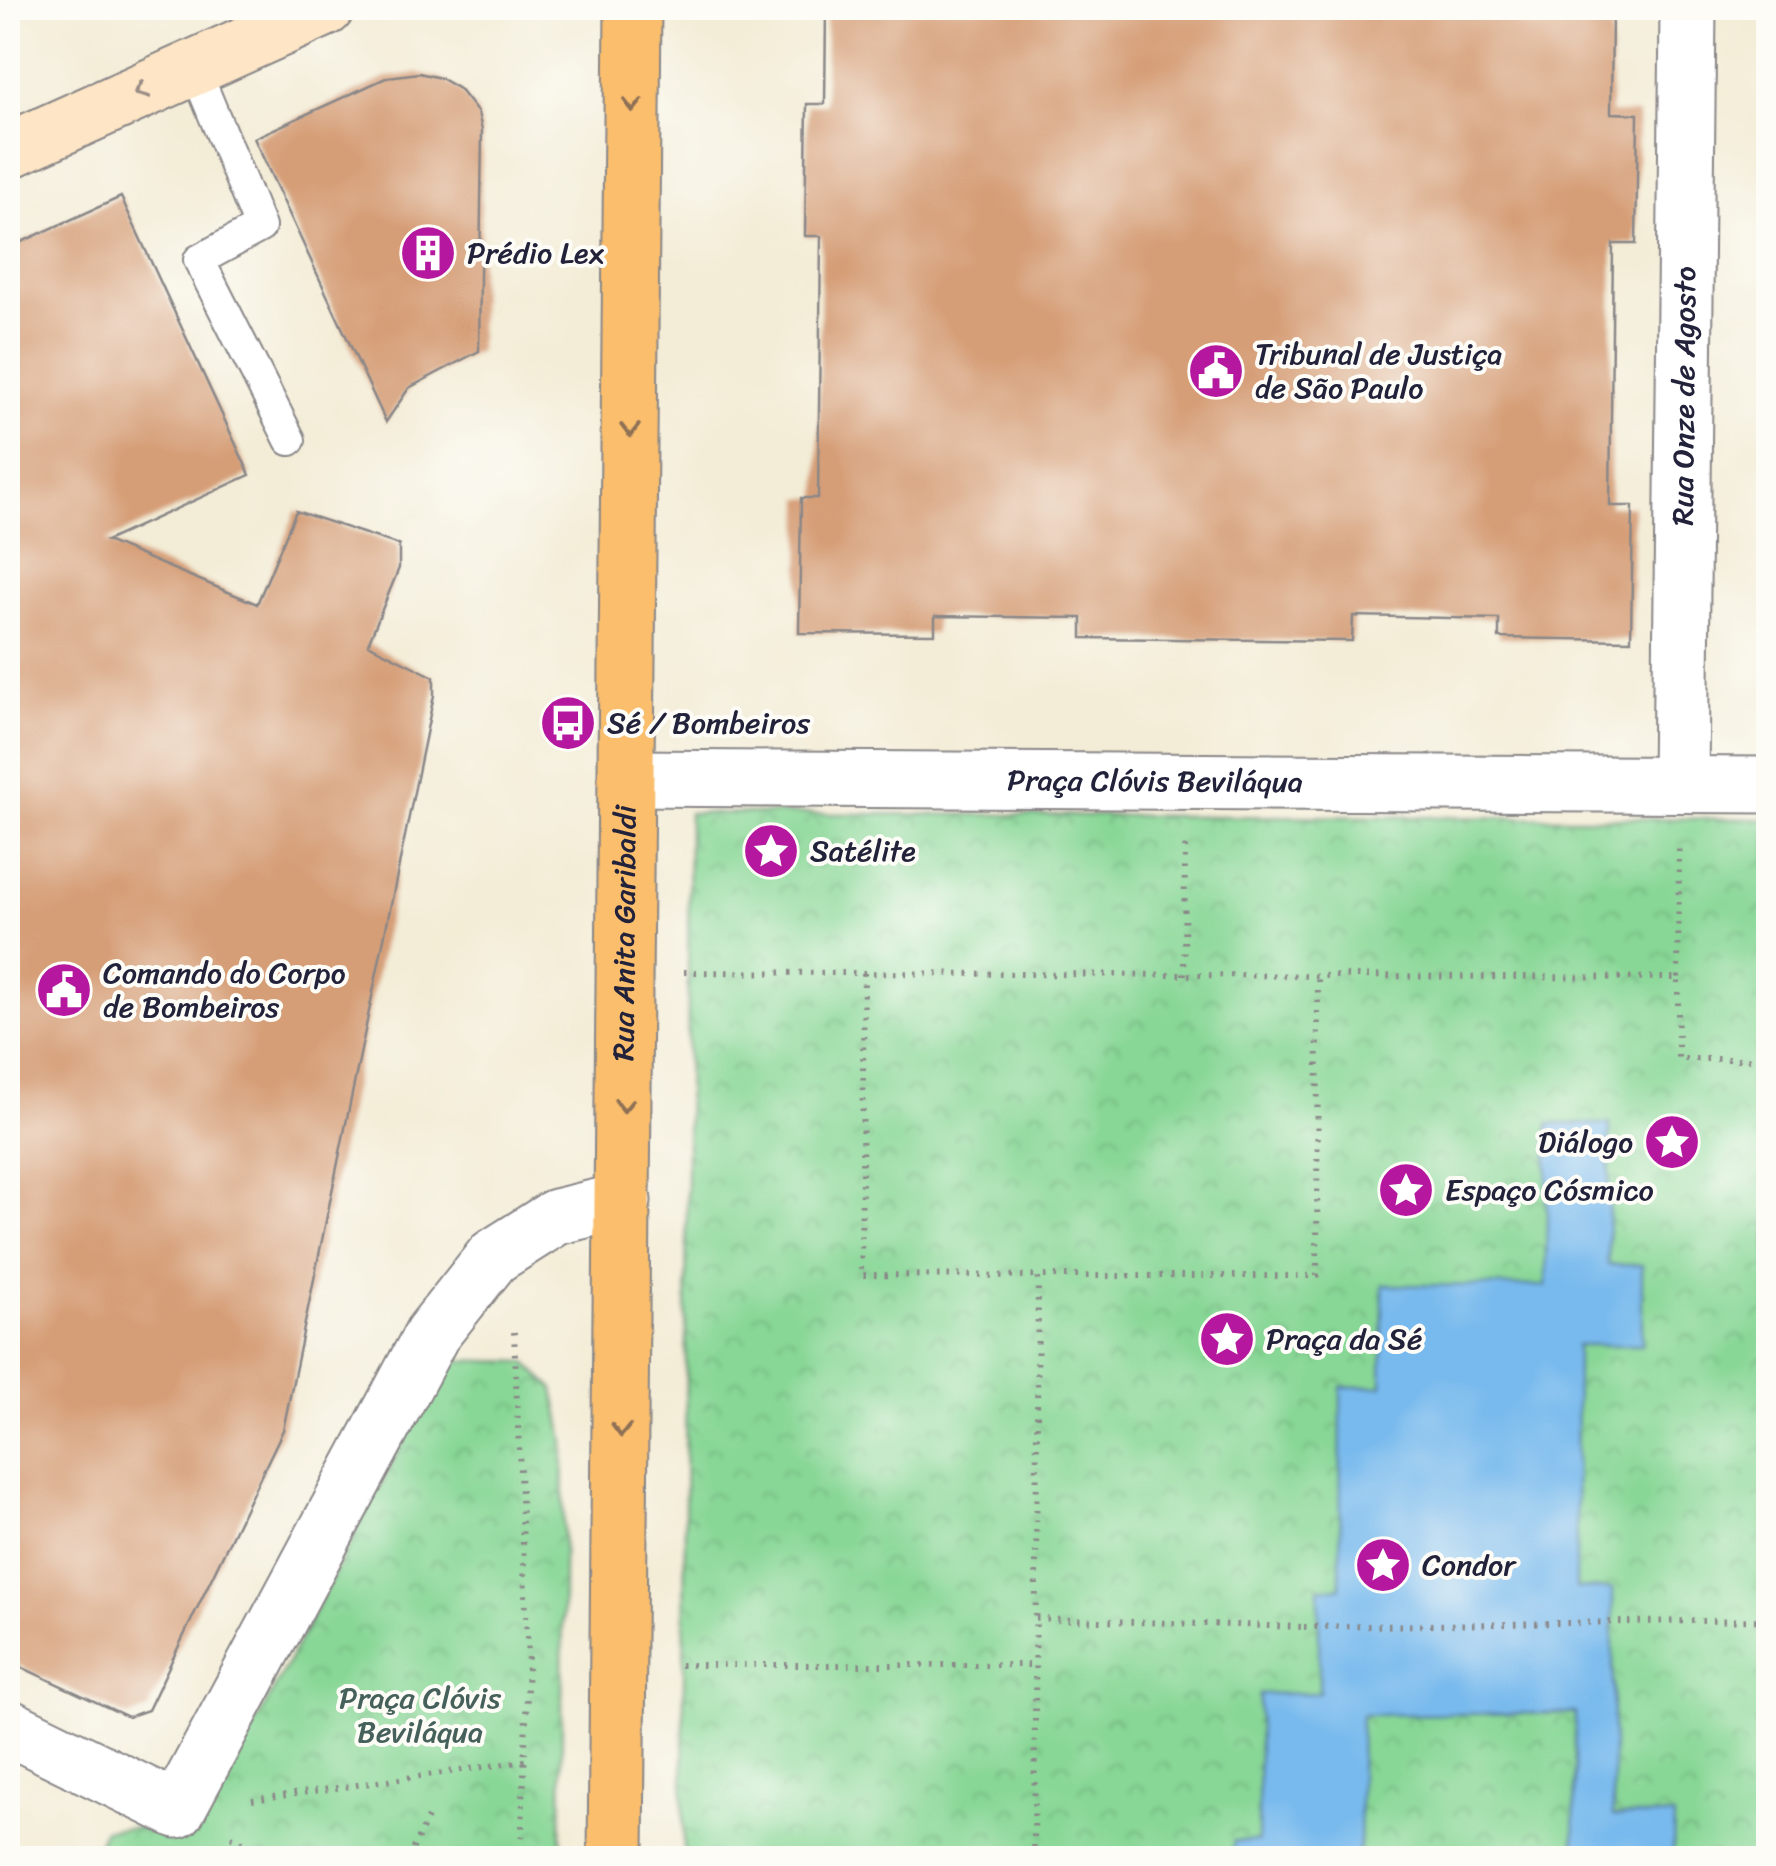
<svg xmlns="http://www.w3.org/2000/svg" width="1776" height="1866" viewBox="0 0 1776 1866" font-family="Sriracha,sans-serif">
<style>
.park{fill:url(#park-crowns);stroke:#557c68;stroke-width:2.5}
.water{fill:#78baed;stroke:#4d6e94;stroke-width:2.5}
.building{fill:#d59e77}
.lines{fill:none;stroke-linecap:round;stroke-linejoin:round}
.lane-casing{stroke:#8a8788;stroke-width:34}
.street-casing{stroke:#8a8788;stroke-width:59}
.secondary-casing{stroke:#8a8788;stroke-width:59}
.primary-casing{stroke:#8a8788;stroke-width:59}
.path{stroke:#8a8788;stroke-width:6;stroke-dasharray:2.5 8;stroke-linecap:butt}
.lane{stroke:#fff;stroke-width:30}
.street{stroke:#fff;stroke-width:55}
.secondary{stroke:#fde5c5;stroke-width:55}
.primary{stroke:#fabe6d;stroke-width:55}
.path-bridge{stroke:#8a8788;stroke-width:6;stroke-dasharray:2.5 8;stroke-linecap:butt}
.oneway{stroke:#9a8d87}
.oneway2{stroke:#8e7054}
.labels{text-anchor:middle;stroke-width:8;stroke-linejoin:round;paint-order:stroke}
.poi-label{font-size:30px;fill:#22223b;stroke:#fdfcf7;text-anchor:start}
.street-label{font-size:30px;fill:#22223b;stroke:#fdfcf7}
.park-label{font-size:30px;fill:#46615b;stroke:#fdfcf7}
</style>
<defs>
<pattern id="park-crowns" width="20" height="18" patternUnits="userSpaceOnUse" patternTransform="scale(2.5)"><rect width="20" height="18" fill="#88d796"/><path d="M2 6a3 3 0 1 1 6 0M12 15a3 3 0 1 1 6 0" fill="none" stroke="#75b882"/></pattern>
</defs>
<rect width="100%" height="100%" fill="#fdfcf7"/>
<filter id="ink" filterUnits="userSpaceOnUse"><feTurbulence type="fractalNoise" baseFrequency=".01" numOctaves="2"/><feDisplacementMap in="SourceGraphic" scale="20" xChannelSelector="R" yChannelSelector="G"/><feConvolveMatrix kernelMatrix="1 2 1 2 8 2 1 2 1" color-interpolation-filters="sRGB"/></filter>
<filter id="wash" filterUnits="userSpaceOnUse"><feTurbulence type="fractalNoise" baseFrequency=".0048" numOctaves="4" result="noise"/><feDisplacementMap in="SourceGraphic" scale="40" xChannelSelector="R" yChannelSelector="G"/><feGaussianBlur stdDeviation="2.25" result="paint"/><feColorMatrix in="noise" values="0 0 0 0 0 0 0 0 0 0 0 0 0 0 0 0 0 1.4 0 .05"/><feComposite in="paint" operator="in"/></filter>
<g filter="url(#wash)">
<rect width="100%" height="100%" fill="#f3ecd6"/>
<!-- park -->
<g class="park">
<polygon points="689,813 1768,819 1768,1858 683,1858"/>
<polygon points="446,1360 525,1362 554,1389 564,1440 561,1858 92,1858 104,1830 204,1823"/>
</g>
<!-- water -->
<polygon class="water" points="1548,1124 1610,1124 1608,1265 1642,1265 1642,1345 1577,1345 1576,1588 1613,1589 1613,1816 1674,1816 1673,1858 1574,1858 1575,1713 1361,1715 1359,1858 1233,1858 1234,1841 1258,1841 1259,1694 1319,1693 1319,1588 1340,1588 1341,1387 1382,1386 1383,1285 1546,1286"/>
<g id="blocks">
<!-- building -->
<g class="building">
<polygon points="826,8 1612,8 1611,113 1638,114 1636,244 1613,244 1610,506 1633,506 1631,640 1499,638 1499,619 1353,616 1352,641 1082,638 1082,618 935,616 935,634 799,633 801,498 818,498 821,236 805,236 807,104 825,104"/>
<polygon points="419,73 440,78 459,89 478,113 482,130 479,351 409,388 386,422 254,138 388,77"/>
<polygon points="121,197 250,475 106,541 257,604 296,511 399,545 399,568 368,644 434,677 434,695 283,1430 148,1710 128,1717 8,1661 8,248"/>
</g>
</g>
</g>
<g filter="url(#ink)">
<use href="#blocks" fill-opacity="0" stroke="#8a8788" stroke-width="2.5"/>
<g class="lines">
<!-- lane casing -->
<g class="lane-casing">
<polyline id="lane" points="194,67 260,227 199,260 290,440"/>
</g>
<!-- street casing -->
<g class="street-casing">
<g id="street">
<path id="s1" d="M627,778L1768,785"/>
<path id="s2" d="M1680,784L1688,8"/>
<polyline points="8,1727 177,1810 432,1334 493,1257 556,1217 623,1201"/>
</g>
</g>
<!-- secondary casing -->
<g class="secondary-casing">
<polyline id="secondary" points="8,151 326,8"/>
</g>
<!-- primary casing -->
<g class="primary-casing">
<g id="primary">
<path id="s3" d="M616,1858L633,8"/>
</g>
</g>
<!-- path -->
<g class="path">
<polyline points="684,972 1678,978 1678,1059 1768,1059"/>
<polyline points="864,973 861,1275 1038,1276"/>
<polyline points="1184,975 1185,842"/>
<polyline points="1678,978 1679,844"/>
<polyline points="514,1332 528,1662 521,1858"/>
<polyline points="1036,1619 1304,1627"/>
<polyline points="1628,1622 1768,1620"/>
<polyline points="680,1665 1035,1665"/>
<polyline points="252,1800 525,1761"/>
<polyline points="231,1837 275,1858"/>
<polyline points="408,1858 429,1816"/>
<polyline points="1034,1858 1038,1276 1317,1276 1318,975"/>
</g>
<!-- lane -->
<use href="#lane" class="lane"/>
<!-- street -->
<use href="#street" class="street"/>
<!-- secondary -->
<use href="#secondary" class="secondary"/>
<!-- primary -->
<use href="#primary" class="primary"/>
<!-- path-bridge -->
<polyline class="path-bridge" points="1304,1627 1628,1622"/>
</g>
<!-- one-way arrows -->
<defs><path id="oneway-chevron" d="M-2-3.5L2.5 0L-2 3.5" fill="none" stroke-width="1.6" stroke-linecap="round" stroke-linejoin="round" transform="scale(2.5)"/></defs>
<use class="oneway" href="#oneway-chevron" transform="translate(141 91) rotate(156)"/>
<g class="oneway2">
<use href="#oneway-chevron" transform="translate(633 105) rotate(90)"/>
<use href="#oneway-chevron" transform="translate(630 430) rotate(90)"/>
<use href="#oneway-chevron" transform="translate(624 1105) rotate(91)"/>
<use href="#oneway-chevron" transform="translate(621 1430) rotate(91)"/>
</g>
</g>
<!-- icons -->
<defs>
<g id="building-disc" transform="scale(2.875)"><circle r="9.5" fill="#b5179e" stroke="#fdfcf7"/><path d="M-4-6H4V6H1V3H-1V6H-4ZM-2.5-4.3h1.7v1.8h-1.7ZM.8-4.3h1.7v1.8H.8ZM-2.5-1h1.7V.8h-1.7ZM.8-1h1.7V.8H.8Z" fill="#fff"/></g>
<g id="civic-disc" transform="scale(2.875)"><circle r="9.5" fill="#b5179e" stroke="#fdfcf7"/><path d="M-.6-6.5H3V-4.5H.6V-3L4-1V1h2V6H-6V1h2V-1L-.6-3ZM-1.2 2.5V6h2.4V2.5Z" fill="#fff"/></g>
<g id="bus-disc" transform="scale(2.875)"><circle r="9.5" fill="#b5179e" stroke="#fdfcf7"/><path d="M-5-6H5V4H4V6H2V4H-2V6H-4V4H-5ZM-3.5-4V0h7V-4ZM-3.5 1.2v1.5H-2V1.2ZM2 1.2v1.5H3.5V1.2Z" fill="#fff"/></g>
<g id="sight-disc" transform="scale(2.875)"><circle r="9.5" fill="#b5179e" stroke="#fdfcf7"/><path d="M0-6L1.8-2.2L6-1.7L2.9 1.2L3.7 5.4L0 3.3L-3.7 5.4L-2.9 1.2L-6-1.7L-1.8-2.2Z" fill="#fff"/></g>
</defs>
<g fill-rule="evenodd">
<use href="#building-disc" x="428" y="253"/>
<use href="#civic-disc" x="1216" y="371"/>
<use href="#bus-disc" x="568" y="723"/>
<use href="#sight-disc" x="771" y="851"/>
<use href="#civic-disc" x="64" y="990"/>
<use href="#sight-disc" x="1672" y="1142"/>
<use href="#sight-disc" x="1406" y="1190"/>
<use href="#sight-disc" x="1227" y="1339"/>
<use href="#sight-disc" x="1383" y="1565"/>
</g>
<g class="labels">
<!-- poi labels -->
<g class="poi-label">
<text x="467" y="263">Prédio Lex</text>
<text x="1255" y="364">Tribunal de Justiça<tspan x="1255" dy="34">de São Paulo</tspan></text>
<text x="607" y="733">Sé / Bombeiros</text>
<text x="810" y="861">Satélite</text>
<text x="103" y="983">Comando do Corpo<tspan x="103" dy="34">de Bombeiros</tspan></text>
<text x="1633" y="1152" text-anchor="end">Diálogo</text>
<text x="1445" y="1200">Espaço Cósmico</text>
<text x="1266" y="1349">Praça da Sé</text>
<text x="1422" y="1575">Condor</text>
</g>
<!-- street labels -->
<g class="street-label">
<text dy="10" stroke="none"><textPath href="#s2" startOffset="388">Rua Onze de Agosto</textPath></text>
<text dy="10" stroke="none"><textPath href="#s1" startOffset="528">Praça Clóvis Beviláqua</textPath></text>
<text dy="10" stroke="none"><textPath href="#s3" startOffset="925">Rua Anita Garibaldi</textPath></text>
</g>
<!-- park labels -->
<g class="park-label">
<text x="420" y="1708">Praça Clóvis<tspan x="420" dy="34">Beviláqua</tspan></text>
</g>
</g>
<!-- margin -->
<rect width="1776" height="1866" fill="none" stroke="#fdfcf7" stroke-width="40"/>
</svg>
